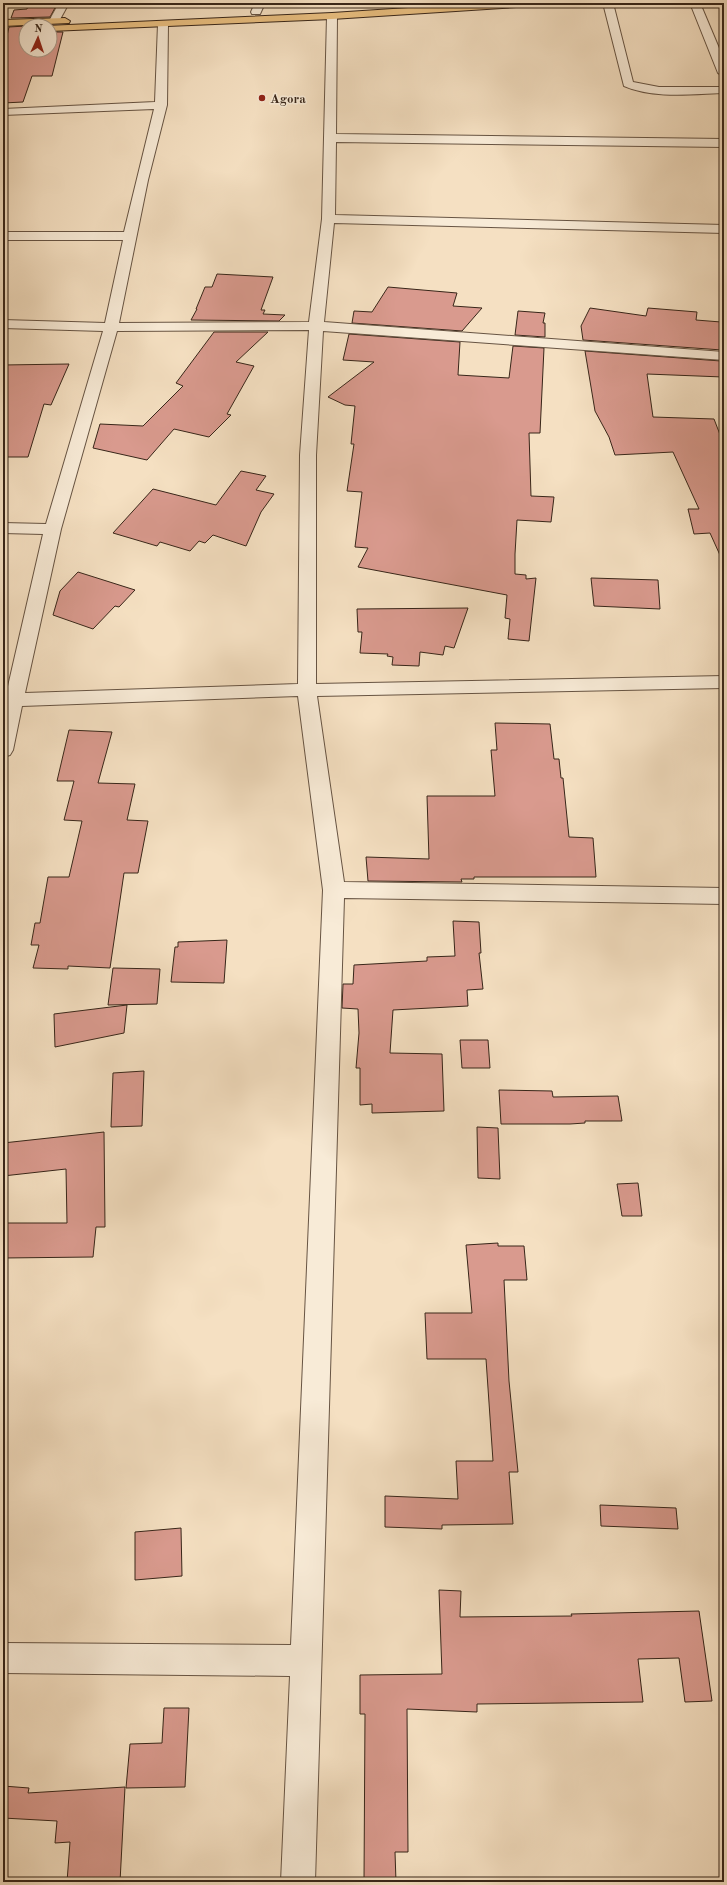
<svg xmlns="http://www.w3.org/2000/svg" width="727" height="1885" viewBox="0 0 727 1885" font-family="'Old Standard TT',serif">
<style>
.building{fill:#d99a8e;stroke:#382619}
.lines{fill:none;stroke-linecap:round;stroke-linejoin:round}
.street-casing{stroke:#675443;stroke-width:2}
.highway-casing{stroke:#382619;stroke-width:2}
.street{fill:#f8ebd7;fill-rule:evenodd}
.highway{fill:#eac081;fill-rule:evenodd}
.poi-dot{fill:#8f2418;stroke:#f8ebd7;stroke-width:1.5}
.labels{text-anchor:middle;stroke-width:3;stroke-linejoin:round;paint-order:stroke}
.far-poi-label{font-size:13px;font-weight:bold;fill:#382619;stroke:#f8ebd7;text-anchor:start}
</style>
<rect width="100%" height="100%" fill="#f5e0c2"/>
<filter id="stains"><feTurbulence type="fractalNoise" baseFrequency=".005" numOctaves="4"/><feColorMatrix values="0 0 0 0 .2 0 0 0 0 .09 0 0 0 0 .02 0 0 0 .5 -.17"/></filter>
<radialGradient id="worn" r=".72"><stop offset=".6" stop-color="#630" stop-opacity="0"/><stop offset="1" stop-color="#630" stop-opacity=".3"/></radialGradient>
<!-- building -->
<g class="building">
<polygon points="28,6 56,6 50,17 11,18 14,10 27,9"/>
<polygon points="26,26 26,50 50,50 50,32 63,32 52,76 32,76 23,102 3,103 3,53 9,27"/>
<polygon points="217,274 273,277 261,310 265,310 263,314 285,315 279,321 191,320 197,309 196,309 205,287 212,287"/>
<polygon points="388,287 457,293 453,306 482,308 462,331 352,323 354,311 372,312"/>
<polygon points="590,308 646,316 648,308 697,312 696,320 721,322 722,350 583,340 581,326"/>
<polygon points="518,311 545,313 543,323 545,323 545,337 515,335"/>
<polygon points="214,332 268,332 236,362 254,366 227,414 231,415 209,437 174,429 147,460 93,448 100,424 143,426 183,386 176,383"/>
<polygon points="349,334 460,342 458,375 509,378 513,346 544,348 540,433 529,433 531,496 554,497 551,522 517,520 515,554 515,574 526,575 526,579 536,578 529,641 508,639 510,619 505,618 507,595 358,567 368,548 355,547 362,492 347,491 354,444 351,444 355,406 345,405 328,397 374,362 343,360"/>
<polygon points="585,351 721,361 723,377 647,374 653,417 714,419 724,445 724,478 721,478 724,486 724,564 710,533 694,534 688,509 699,509 673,452 615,455 609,437 595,411"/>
<polygon points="69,364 51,405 44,404 28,457 3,457 3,365"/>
<polygon points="241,471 266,476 256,490 274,494 261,512 246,546 213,535 205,543 199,541 190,551 160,542 157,546 113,533 153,489 216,505"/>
<polygon points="78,572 135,590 119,607 115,606 93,629 53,615 60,591"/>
<polygon points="591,578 658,580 660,609 594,606"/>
<polygon points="468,608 454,648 445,646 443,655 420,652 419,666 392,665 393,657 387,656 388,654 360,653 362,632 358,632 357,609"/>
<polygon points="495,723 550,724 554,759 559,759 561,778 563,778 569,837 593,838 596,877 474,877 474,879 461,879 462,882 368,881 366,857 429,859 427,796 495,796 491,750 497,750"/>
<polygon points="69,730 112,732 98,783 135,784 127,820 148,821 138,873 124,873 110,968 68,966 68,969 33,968 39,945 31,945 35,923 40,923 48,877 69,877 82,821 64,820 74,781 57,781"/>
<polygon points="453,921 479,922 481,953 479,953 483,989 467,990 468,1006 393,1010 390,1053 442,1054 444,1111 372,1113 372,1104 360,1105 360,1068 356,1068 359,1033 358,1009 342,1008 343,984 353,984 354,965 427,961 427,957 455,956"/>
<polygon points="227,940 224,983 171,982 175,947 178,947 178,942"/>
<polygon points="113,968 160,969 157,1004 108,1005"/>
<polygon points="127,1005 124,1033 55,1047 54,1014"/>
<polygon points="460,1040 488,1040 490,1068 462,1068"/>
<polygon points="144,1071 142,1126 111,1127 113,1073"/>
<polygon points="499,1090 552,1091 553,1097 618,1096 622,1121 585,1121 585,1123 570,1124 501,1124"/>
<polygon points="477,1127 498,1128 500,1179 478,1178"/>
<polygon points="104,1132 105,1227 96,1227 93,1257 3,1258 3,1223 67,1223 66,1169 3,1176 3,1143"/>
<polygon points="638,1183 642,1216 622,1216 617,1184"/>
<polygon points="498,1243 498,1246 524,1246 527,1280 504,1280 509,1381 518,1472 509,1472 513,1524 442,1525 442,1529 385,1527 385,1496 458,1499 456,1461 493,1461 486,1359 427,1359 425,1313 472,1313 466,1245"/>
<polygon points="600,1505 676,1508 678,1529 601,1526"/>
<polygon points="181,1528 182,1576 135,1580 135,1532"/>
<polygon points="439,1590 461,1591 460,1617 572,1616 571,1614 699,1611 712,1701 685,1702 679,1658 638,1659 643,1702 477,1704 477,1712 407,1709 408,1852 395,1852 396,1882 364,1881 365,1714 360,1714 360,1675 442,1674"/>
<polygon points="164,1708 189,1708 185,1787 126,1788 130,1744 162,1743"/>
<polygon points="3,1786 29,1788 28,1793 125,1787 120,1882 67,1882 70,1842 55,1843 57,1821 3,1818"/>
</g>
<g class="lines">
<!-- street casing -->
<g class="street-casing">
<g id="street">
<polygon points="59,3 69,3 58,23 50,23 49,21"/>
<polygon points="255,3 265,3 260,14 252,14 251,12"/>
<path d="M603,3H613L633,82L659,87H724V93C692,94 654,99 624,86Z"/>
<polygon points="690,3 700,3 724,60 724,76 718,73"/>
<path d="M332,13L337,16L336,134L724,139V147L336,142L335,215L724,225V233L334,223L324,322L724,352V360L323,331L316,455V684L724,676V688L317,696L344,882L724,888V904L344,898L315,1882H281L290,1676L3,1673V1643L291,1645L323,890L298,696L22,706L13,750L10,755L3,757V708L43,534L3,533V523L46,524L103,331L3,328V320L105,323L123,240H3V232H124L154,109L3,115V109L155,102L158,24L163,21L167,22L168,24L167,105L148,180L119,323L309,322L322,219L327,16ZM309,330L300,455L298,684L25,693L61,529L117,331Z"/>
</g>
</g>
<!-- highway casing -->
<g class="highway-casing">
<g id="highway">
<polygon points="484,3 537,3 532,6 332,19 50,31 50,26 46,26 332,13"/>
<polygon points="65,18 70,21 69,23 3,26 3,20"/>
</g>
</g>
<!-- street -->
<use href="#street" class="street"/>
<!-- highway -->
<use href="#highway" class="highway"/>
</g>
<!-- markers -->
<circle class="poi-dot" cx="262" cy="98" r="4"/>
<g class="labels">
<!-- far-poi labels -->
<g class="far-poi-label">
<text x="270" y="103">Agora</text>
</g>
</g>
<!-- margin -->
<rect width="727" height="1885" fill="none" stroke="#f5e0c2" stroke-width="16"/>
<rect x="4" y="4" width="719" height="1877" fill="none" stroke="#382619" stroke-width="2"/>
<rect x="8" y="8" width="711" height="1869" fill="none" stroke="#382619"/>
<!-- north arrow -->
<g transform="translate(38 38) rotate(3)"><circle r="19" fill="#f8ebd7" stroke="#ab9c8b"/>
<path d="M0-3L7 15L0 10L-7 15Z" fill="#8f2418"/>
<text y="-6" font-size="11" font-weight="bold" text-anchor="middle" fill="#382619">N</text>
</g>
<rect width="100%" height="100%" filter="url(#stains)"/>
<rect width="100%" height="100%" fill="url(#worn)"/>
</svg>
